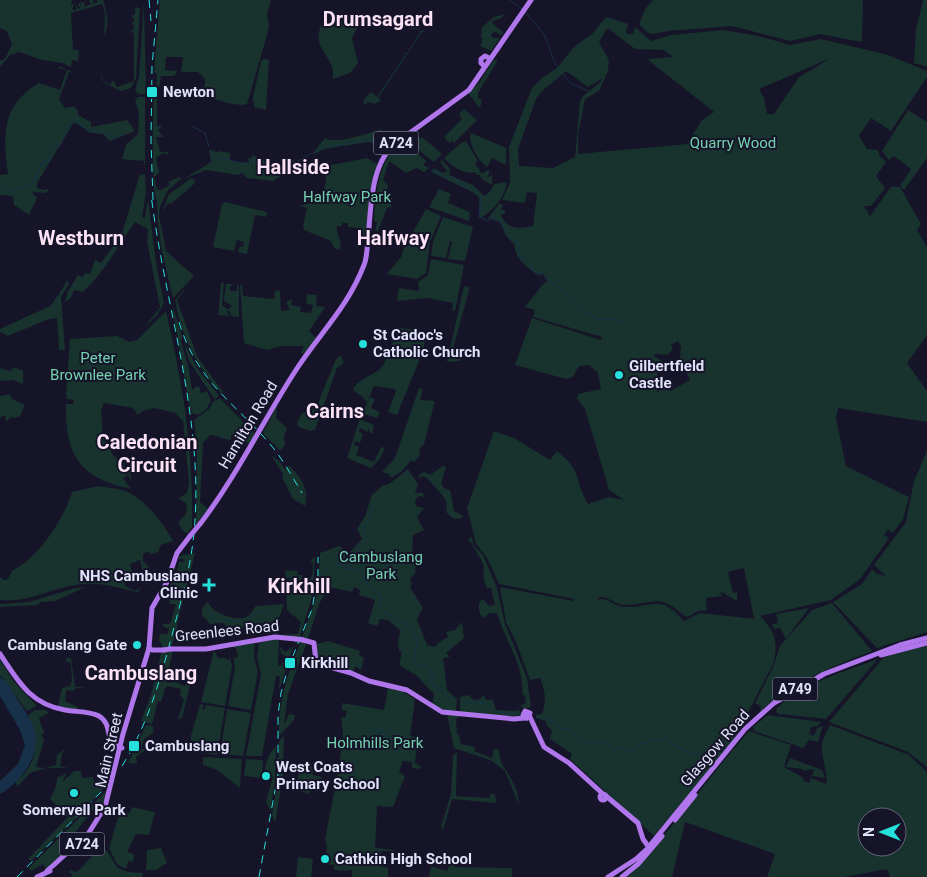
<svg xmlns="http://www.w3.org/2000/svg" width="927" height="877" viewBox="0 0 927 877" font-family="Roboto,sans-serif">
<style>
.green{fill:#18322d;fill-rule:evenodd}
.water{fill:#17314a}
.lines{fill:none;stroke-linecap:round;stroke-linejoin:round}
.stream{stroke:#17314a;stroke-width:1}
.major{stroke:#b076ec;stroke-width:5}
.rail{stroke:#26e1db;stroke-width:1;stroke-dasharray:8 6;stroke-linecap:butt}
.major-bridge{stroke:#b076ec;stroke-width:5}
.poi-dot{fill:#26e1db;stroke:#151428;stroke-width:2}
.labels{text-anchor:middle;stroke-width:4;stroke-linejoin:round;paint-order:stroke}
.shield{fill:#151428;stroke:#a3a4bc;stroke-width:1}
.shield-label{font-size:14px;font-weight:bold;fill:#e0e1fb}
.poi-label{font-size:15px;font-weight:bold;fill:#e0e1fb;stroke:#151428;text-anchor:start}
.park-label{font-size:15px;fill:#75d2ae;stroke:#151428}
.street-label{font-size:15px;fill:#e0e1fb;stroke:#151428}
.district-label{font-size:20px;font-weight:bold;fill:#fbe2f5;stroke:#151428}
</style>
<rect width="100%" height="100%" fill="#151428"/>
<!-- green -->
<g class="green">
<path d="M0,0H72L71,6L75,3L72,9L76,11V4L78,9L80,8L78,4L80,3L81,8V3L85,2L84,7L91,4L89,0H93V4L98,2L96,0H103C107,13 110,23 104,36L105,17L101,16L106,15L102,4L71,13L73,50H79L78,61L72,60L71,67L63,63L42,60L19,52L10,55L0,67V60H4L12,45L7,31L0,28Z"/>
<path d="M160,0H271L267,14L269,25L267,35L247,104C232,108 215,97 200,96L205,84V79L198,72H181L183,57H166L165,70L178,71L174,76H161L159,89L156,87L157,74L154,72Z"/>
<polygon points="653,0 863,0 862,42 820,34 790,41 732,26 668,31 653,34 648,33 639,24 645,9"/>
<polygon points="923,0 927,0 927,67 914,63 916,30"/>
<polygon points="144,1 146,94 138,94 135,90 139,77"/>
<path d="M135,7L140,8L136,78L131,88L121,91L104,83C100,77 100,71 101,64L100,72L104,82L110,85L113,80L117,87L134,81V33L130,32L134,29V25L132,24L135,19L132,18V15H135Z"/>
<polygon points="506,14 501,18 491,22 504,33 500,35 496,32 492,33 491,36 494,38 500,38 491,51 480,46 483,39 481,38 482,27 494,17"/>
<path d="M606,17L628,24L626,32L627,34H633L635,27L651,41L671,35L723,30L759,36L790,45L821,39L888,55L927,71V77L891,131L871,118L859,136L867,149L878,150L879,155L886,162L876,176L885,188L871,206H864L870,216L891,187H900L921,224L917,230L927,247V335L907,363L927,391V422L838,408L836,418L846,466L909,497L903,519L893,533L888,530L884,535L889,538L860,579L831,600L760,616C775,630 779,644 773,664L734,740L654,836L570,759L572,754L550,739L552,730L547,726L546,721L536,718V715L542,714C547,700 545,691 540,678L530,680L516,642L506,622L500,587L574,601V599L499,584L487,558L476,544L467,508L494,431L514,438L550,460L557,451C582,470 574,479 588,504L609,497L624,500L609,490L585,409L577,399L578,394L601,389L598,373L589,365L579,366L573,377L566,379L515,365L532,318L601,340L602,337L533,317L535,310L525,307L543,284L548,281L543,273L540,276C530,271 513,257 515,245L506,236L500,222L488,218L500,203L503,206L500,210H505V213L501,215C507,230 520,229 533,226L537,193L527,192L525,203L502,200L510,183L509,147L532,88L542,78L557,68L573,48L593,33ZM609,29L635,49L664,50L673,57L647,59L714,112L702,120L687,144L578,154V134L585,99L599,91L608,71L609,60L599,42L606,30ZM831,58L799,77L774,114H767L764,98L759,89ZM566,71L588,87L603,78C597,88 585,91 580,101L575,157L553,168L519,166L518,149L536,99L541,92ZM678,341L681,347L680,358L690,380L670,391L661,388L657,393V374L662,361L654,356L655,354L667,355L673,349L671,345ZM744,568L754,619L700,613L684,621C659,593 655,608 623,607C613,606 607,596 597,600L599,597C609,596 615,605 624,605C658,604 657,592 686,617C694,616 697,608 707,611L706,598L723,596L720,594L722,592L737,601V592L733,593L728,572Z"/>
<path d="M344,18L370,19L375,22L346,19L361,20L352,38L358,63L350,73L333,79C332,75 334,71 332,67C326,51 312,43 322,24L337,20L329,19Z"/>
<polygon points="384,22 395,23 430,33 422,32 378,98 381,101 374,104 369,102 363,105 364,99 371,92 377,97 406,54 404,52 407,53 421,31"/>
<polygon points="264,59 269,60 266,110 254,107 254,101 252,102 261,61"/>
<polygon points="494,59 493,61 497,59 497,62 478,93 478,98 482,100 480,108 468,93 479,83"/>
<path d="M59,66L74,73L69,72L59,99L65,108L74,106L78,111V115L91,122V127L127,120L135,131L110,141L103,134L91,133L74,122L37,183V188L44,190L49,189L48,191L45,193L32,192L37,198L29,215L14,205L13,196L0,195V175L8,174C3,134 1,106 39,83L60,90L67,70L58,68Z"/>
<polygon points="138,97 145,97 145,169 144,161 122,159 126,145 138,134 139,112 135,101"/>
<path d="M154,97H157V126H162L158,130L163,137H156L160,152H168V154L163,153L156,158L159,173L154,177L157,189L161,190L170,185L168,182L179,177L181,179L168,190L160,207L159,215L166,251L194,276L173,298C165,266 157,233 157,201C151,194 153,111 154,97Z"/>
<polygon points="464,109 477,120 453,144 453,140 449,143 444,137 462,119 459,114"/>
<polygon points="908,110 927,122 927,158 904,190 900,186 911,169 894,156 889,160 882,151"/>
<path d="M385,128L374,135V138L388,145L386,148L369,142L324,149L315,154L314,152L325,138C336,145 372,132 385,128Z"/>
<path d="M471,133L506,148V165L492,158L487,167C479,161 467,143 471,133Z"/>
<polygon points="422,137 442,154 434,162 416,148 419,143 415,142"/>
<path d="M466,141L478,161L475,164L478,168L482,166L479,168L480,173L485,172L483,175L487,170L490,171L487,178L491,176L492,171V185L482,179L483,176L481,178L480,175H476L475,172C465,175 452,167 444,158L461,143Z"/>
<path d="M394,148L403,155L412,148L426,161L423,165L429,168L424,172L417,168L406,173L389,161L383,180L388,185L385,201L392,198L391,207L387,208L378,231H375L377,222L374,221C376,195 377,169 394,148Z"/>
<polygon points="209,150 215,151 216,153 219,151 230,153 230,160 240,163 249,162 248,158 251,158 253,155 262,160 283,164 294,160 296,167 273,181 247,178 242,173 238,175 206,170 184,179 211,162"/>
<path d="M367,158L377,164L367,235L357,234L358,228L348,227V223H342V226H337C336,235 343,240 340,250L334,248L331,241L304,230L303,227L307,208L299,206L311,203L308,200L309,196L318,198L317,203H320L326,181L325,170H322L320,167Z"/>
<path d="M442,160L450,169L449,175L473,185L484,196L491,191L494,184L507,182C505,196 493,212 480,218L479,198L474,193L431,172L434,168L443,173L447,171L440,162Z"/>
<path d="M140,174L145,175L146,192L142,218H145L148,199L156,263L164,303L157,315L144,328L160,307L147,242L148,229L135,222C117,247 106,270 83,292L74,290L71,298L65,302L68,291L78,275L82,277L85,273L90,274L95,260L101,263L117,241L120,240Z"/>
<polygon points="192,178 195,181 194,184 171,204 168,203 162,212 169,194"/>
<polygon points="439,189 451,194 448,203 470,212 469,221 429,207"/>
<polygon points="225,202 267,212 266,217 255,215 247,254 238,252 240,246 243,247 244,242 237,240 234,251 213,247 222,204"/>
<polygon points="426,209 441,216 430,242 426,273 417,279 387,274 401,257 404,248"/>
<polygon points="443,217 473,227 465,261 448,259 452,242 450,241 446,258 431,256 433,242"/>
<polygon points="431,259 464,265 455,311 452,310 453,303 427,298 397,301 399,288 419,291 418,282 428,275"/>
<path d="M67,280L69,284L61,297L65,350H59L57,318L49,319L8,336L0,332V329L50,306C54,302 65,285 67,280Z"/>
<polygon points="221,283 224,283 222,305 228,310 232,306 224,301 226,284 234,284 230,286 230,291 237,291 237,285 239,286 239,317 231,316 230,311 227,311 229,316 218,315"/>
<path d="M189,284L177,300L197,356L223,392L221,393C198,368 180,334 175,300Z"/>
<polygon points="240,285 242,285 243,296 274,299 275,290 280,291 281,311 290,310 286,302 292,299 291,305 301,307 300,312 311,313 313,305 306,304 307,294 317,295 316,306 325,307 309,331 317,339 304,354 301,353 304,346 281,346 267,350 244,343"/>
<polygon points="464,286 470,287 452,352 463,357 460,361 447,362"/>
<polygon points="172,304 182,336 181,342 188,365 192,390 197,386 200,388 200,393 207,391 211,400 206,410 198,415 192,413 189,404"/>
<path d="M166,311C183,383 194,453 192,527L188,533L184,532L178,523C183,516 190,514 185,502L178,499L187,493L189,483L183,421L175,413L154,408L143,411L138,415L133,408L104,403L101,411L103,437L113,455L130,472L132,481L128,475L123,478L131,489C80,478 65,456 66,404H73L74,400L67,399L66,393L70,339L117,336L130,342L137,340Z"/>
<path d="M400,328L424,331L426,333L423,351L397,415L388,412L396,391L394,389L374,386L367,403L363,397L353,390C357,379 373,376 381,368C391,356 391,339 400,328Z"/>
<polygon points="184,343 199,371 219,395 215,400 189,361"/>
<polygon points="341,355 344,363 337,368 315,430 311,431 299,427 297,424 301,414 316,408 336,359"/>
<polygon points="14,367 23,371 23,384 13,380 0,381 0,368 10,371"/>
<polygon points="419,388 423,389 420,400 435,401 424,444 419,450 420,455 414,462 411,460 402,471 391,478 389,474 382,472 395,458"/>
<polygon points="10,394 12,399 25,405 20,416 15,418 11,417 6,422 5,415 0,418 0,396"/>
<polygon points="370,397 375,399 371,408 380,412 377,418 364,414 362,420 374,425 372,434 369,432 370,428 367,432 360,428 359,432 363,434 360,443 355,441 354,445 359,447 356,455 374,462 381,447 385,448 379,460 371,468 347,458 360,418"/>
<path d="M220,398L255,434L249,444L236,434L231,435V440C225,440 217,435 210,435L203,443L200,502L208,509L196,524L197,446L194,420L209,409L213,402Z"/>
<polygon points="277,406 276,418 287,428 284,437 285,445 280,451 263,433"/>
<polygon points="927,451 927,632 877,648 833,602 862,584 872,569 877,574 886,576 874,565 906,522 914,481"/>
<path d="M271,455L280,462L285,470L289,465C301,479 309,486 305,506L293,499L283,479V474Z"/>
<path d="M443,466L446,467L441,484L444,488L450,490L454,511L463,516L462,518L454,519L446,512C449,499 443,497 435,487C430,482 430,479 423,476L419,478V475L424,472L430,475Z"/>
<polygon points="408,469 418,484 415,493 423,493 424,497 419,496 415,501 416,506 424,508 417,517 424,530 413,535 412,560 416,565 415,574 410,578 412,584 410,587 423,608 417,619 427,645 434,647 438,645 438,643 448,637 446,632 455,630 462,622 464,638 446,653 450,657 443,658 447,690 457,699 456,710 453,712 442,711 432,705 434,694 417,676 399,665 402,652 399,651 398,640 401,631 388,620 380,619 377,626 368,623 375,600 359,595 360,590 354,587 352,592 329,587 319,604 308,639 302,638 318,592 320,553 339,546 349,553 362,539 357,529 365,516 372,495 382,486 389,484"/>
<path d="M98,486C107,488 116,487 127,492C145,499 164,524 173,541L161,545L158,552L149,555L150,551L143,554V561L149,567L142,570L140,560L130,564L132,573H135L136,574L127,576L128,580L124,582L125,586L135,591L140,588L139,591L137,592C117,587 95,581 75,585C49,589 28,603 0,600V577L4,580L8,579L12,571C38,558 64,519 72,492Z"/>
<path d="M471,536L474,546L483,555L497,588L505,624L527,678L531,706L529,708H523L520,705L525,704L526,697L522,694C525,666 504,639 497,613H490L483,618C479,613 477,606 481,600H484L489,606L495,605L491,588H487C481,576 485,570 483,564C480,555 474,551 472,543L468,541Z"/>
<polygon points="195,553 177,624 177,637 174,638 171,647 163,648 159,640 160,634 167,634 169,629 162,626 164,624 170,624 176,604 170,604 169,600 176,592 175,599 178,598 179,587 169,588 169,586 176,577 179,562 185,561 181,558 179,560 179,556"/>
<polygon points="315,556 313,594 299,639 275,635 298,634 301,622 287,610 286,580 295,578 286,578 285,570 298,571 297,575 302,575 301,584 294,584 294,588 310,579 312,576 313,563 310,562"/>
<polygon points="86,587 55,601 40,602 38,605 0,607 0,604 29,602 72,589"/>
<path d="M208,602C212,613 238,623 248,616C251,614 253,609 256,606L284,604L280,616L263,631L261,623C250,634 241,623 226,627L224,623L210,624L202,615V608Z"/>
<path d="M832,603L872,651C833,667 790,682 760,712L761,706L755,703L773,667L780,646L812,610Z"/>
<polygon points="809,608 786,639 780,628 774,629 772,624 778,623 776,614"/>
<polygon points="279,638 278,666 281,666 285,656 281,654 280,646 285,652 293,647 279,691 280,676 276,676 262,756 246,756 261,674 257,657 259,643"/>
<path d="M292,641L307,642L288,694L284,725L289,714L295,715L294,720L279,736C278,703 287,674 300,644Z"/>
<polygon points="328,641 360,651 359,655 364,658 361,670 355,666 353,672 341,669 344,658 341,657 337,663 338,668 317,661 317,644"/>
<polygon points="255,642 254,657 258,672 251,710 228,706 235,667 232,650 234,658 238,657 236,649 232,646"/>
<polygon points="927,644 927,767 908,752 829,722 884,657"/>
<polygon points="228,648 232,666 225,706 201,702 214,650 218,658 226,658 227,660 230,659"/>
<polygon points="173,651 169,668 174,670 172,675 174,678 167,681 167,683 175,682 184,686 186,685 185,680 187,681 188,678 185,675 189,676 190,669 194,670 182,718 178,719 184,699 180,696 181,689 168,686 165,688 159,710 161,702 158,701 152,724 141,721 151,695 161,653"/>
<polygon points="66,658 71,658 75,687 86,687 74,689 73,691 66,690 65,701 78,707 78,710 58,706 62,688 70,686 72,681 71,663 66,661"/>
<path d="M878,659L826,719L779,714L776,712L777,708C804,682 844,672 878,659Z"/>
<polygon points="0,660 15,683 37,706 27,711 0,675"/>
<polygon points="388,688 402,691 415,699 410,736 415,737 414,742 417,742 415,763 422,767 418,769 412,768 412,762 403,761 399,772 405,776 393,807 377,806 375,848 394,850 394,854 390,854 390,851 381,851 380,866 388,868 388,877 352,877 352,870 343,871 343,866 342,871 334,870 334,866 341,866 325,864 327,847 325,839 339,768 343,733 341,717 345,718 347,711 342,710 342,703 384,710"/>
<polygon points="468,695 474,700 480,699 483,695 487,700 493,700 496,710 517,711 518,708 521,714 517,717 460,712 460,697"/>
<polygon points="200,704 204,705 202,710 204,710 206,705 225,708 217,755 199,752 200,745 190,739"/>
<polygon points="227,709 251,713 243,756 220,754"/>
<path d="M35,710H46L49,713L39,718L44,733L41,735L44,740L36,767L46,768L56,765L57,755L66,748L62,754L60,766L68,768H46L30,773L17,787L16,781C38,766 39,737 28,715Z"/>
<path d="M447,715H461L456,719L457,734L459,735L461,744L475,747L474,751L492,758L494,749H498C500,754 500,760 502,764C510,776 519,790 519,805L505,771L492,761L454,748Z"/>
<polygon points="768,715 821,722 818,726 811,727 809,734 814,736 817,728 823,726 818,742 809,740 803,748 754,731 753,727"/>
<polygon points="146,725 153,726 154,732 144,739 141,749 155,748 144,751 136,757 137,764 128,763"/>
<path d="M830,725L909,755L927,772V877H890L887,869L844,877H767L775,854L685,822L672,877H624C673,832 706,779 749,731L791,745L784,767L802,777L804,781L809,783L811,778L826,784C829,775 820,756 822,744C823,738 827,731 830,725ZM867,817H897V847H867Z"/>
<polygon points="284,735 283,776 275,823 272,815 278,779 279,742"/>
<path d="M276,746L275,781L270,811L266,801L273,777L267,776V769L265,772C266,761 268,755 276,746Z"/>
<polygon points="457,752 456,796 490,798 490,794 495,794 496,803 452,799 443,830 441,827 451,794 453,755"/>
<polygon points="203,757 242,759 240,788 217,770 203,765"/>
<polygon points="790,758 822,770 825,778 812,776 814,770 812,769 805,771 802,769 786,767"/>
<polygon points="246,759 263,760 262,778 244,776"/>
<polygon points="312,765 313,775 322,777 322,785 312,783 309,794 297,790 299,766"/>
<polygon points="74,771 81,771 82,778 93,777 94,781 103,786 108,780 109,782 79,815 31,861 28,859 68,817 50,799 56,787 57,778 67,773 62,782"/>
<polygon points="109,788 97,817 93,810 73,835 76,841 46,869 43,864 31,871 29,868"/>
<polygon points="132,807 155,812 149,835 136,834 127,852 134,854 133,862 128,861 126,869 117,864 109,848 120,811 130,813"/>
<path d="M102,846C120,863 108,872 143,873L142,877H71L73,874L69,873L70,870L77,872Z"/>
<polygon points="161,848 167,863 156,870 146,870 147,850"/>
<polygon points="298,857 313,859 311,877 296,877"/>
<polygon points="450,862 454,862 454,867 512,868 512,877 429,877 431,866 447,871"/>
</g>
<!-- water -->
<path class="water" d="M0,677C9,684 13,692 19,702C26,712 37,728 36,741C35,763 18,784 0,794V781L18,764L25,745L20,730L0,696Z"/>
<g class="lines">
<!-- stream -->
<g class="stream">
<polyline points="510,0 522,9"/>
<polyline points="526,13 544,34 556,66"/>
<polyline points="557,67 570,83 588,91"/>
<polyline points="191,126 205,133 209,146"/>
<polyline points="210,151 212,156 250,165 251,162 273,163 275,165 272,167 279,174 286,167 324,147 369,140 387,147"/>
<path d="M433,170L443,176L455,178L461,185L471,188L481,197L479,217L488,221L491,218L499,219L509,237L519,243V256L532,265L531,268L534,272L543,273L547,281C568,287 576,309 596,318C603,322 608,319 615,319C619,319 622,322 626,323"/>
<polyline points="0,186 5,186 7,190 14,191 31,185 44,160 48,161 51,153 61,144 69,126 75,120 88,131 104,132 113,137 126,134"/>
<polyline points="336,559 354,554 366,540 364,528 370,517 372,506"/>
<path d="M335,562L346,568L357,569L362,573L368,586L381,596L379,606C384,612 402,624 410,626L418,643L415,650V661L423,667L429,666L432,673V685L441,689L453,700"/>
<polyline points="320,577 329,563"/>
<polyline points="207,607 216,621 227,620 245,623 257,612 268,613"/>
<polyline points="462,703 475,701 487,704 498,712 518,714"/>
<path d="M538,717L548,719L562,729H570L584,741L608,743L613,751L618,748L632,750L640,744L664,738C672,745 689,754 699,755L705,748L723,749L737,733L742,723"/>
<polyline points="391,730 400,740"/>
<polyline points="374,732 379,728 383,731 385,743"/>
<polyline points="385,735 399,742"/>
<polyline points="365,741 369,739"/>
<polyline points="392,747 397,751"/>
<polyline points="390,752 394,757"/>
</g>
<!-- major -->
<g class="major">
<polyline points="484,66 481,63 481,59 485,56 489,58"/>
<path d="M200,524C236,477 262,423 294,373C318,335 347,309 364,265C367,258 367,248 368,239C371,210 370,163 396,143L469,90L531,0"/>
<polyline points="303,640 314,643 316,663 351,673 369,681 407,690 442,712 514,719 525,718"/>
<polyline points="149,648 152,650 164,650"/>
<polyline points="170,649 206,649 275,637 296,639"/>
<path d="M0,654C18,681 30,704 65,710C75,712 90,711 99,716C115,726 102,744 122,748"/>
<polyline points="881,655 927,643"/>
<polyline points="529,715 544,747 569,763 603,794"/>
<polyline points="526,718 523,715 525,711 530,713 527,718"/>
<circle cx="603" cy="797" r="3"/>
<polyline points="606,796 638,823 643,839 650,849"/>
<polyline points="675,820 695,795"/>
<polyline points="47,871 88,834 105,807 123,734 149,648 152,608 167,582 177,553 190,536"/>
<polyline points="37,877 50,871"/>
<polyline points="608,877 636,859 647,849 745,729 774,703 824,674 900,645 927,638"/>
<polyline points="622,877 638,864 662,836"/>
</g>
<!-- rail -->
<g class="rail">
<polyline points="149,0 151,21"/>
<polyline points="153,200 151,141 152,66 158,0"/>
<path d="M179,322C197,382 233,401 270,444C283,459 292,477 302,493"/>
<path d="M122,766C147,726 159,684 171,639C181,600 193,561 195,520C202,410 164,302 151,194"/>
<polyline points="17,877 108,785"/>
<polyline points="259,877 278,774 278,715 281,693 288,668 312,609 318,576 318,557"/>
</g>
<!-- major-bridge -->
<g class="major-bridge">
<polyline points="190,536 200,524"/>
<polyline points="296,639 303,640"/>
<polyline points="164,650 170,649"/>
</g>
</g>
<!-- markers -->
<g class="poi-dot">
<rect x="146" y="86" width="12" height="12" rx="2.5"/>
<circle cx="363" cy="344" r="5"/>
<circle cx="619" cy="375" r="5"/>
<path d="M206.5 577.5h5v5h5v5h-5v5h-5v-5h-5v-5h5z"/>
<circle cx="137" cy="645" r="5"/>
<rect x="284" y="657" width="12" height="12" rx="2.5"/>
<rect x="128" y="740" width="12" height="12" rx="2.5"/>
<circle cx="266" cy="776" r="5"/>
<circle cx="74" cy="793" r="5"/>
<circle cx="325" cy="859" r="5"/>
</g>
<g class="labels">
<!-- shield labels -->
<g class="shield">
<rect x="373.5" y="131.5" width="45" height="23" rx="4"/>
<rect x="772.5" y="677.5" width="45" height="23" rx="4"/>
<rect x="59.5" y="832.5" width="45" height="23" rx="4"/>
</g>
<g class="shield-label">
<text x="396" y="148">A724</text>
<text x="795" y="694">A749</text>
<text x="82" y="849">A724</text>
</g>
<!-- poi labels -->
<g class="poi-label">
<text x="163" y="97">Newton</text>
<text x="373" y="340">St Cadoc's<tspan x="373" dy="17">Catholic Church</tspan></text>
<text x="629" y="371">Gilbertfield<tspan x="629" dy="17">Castle</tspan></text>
<text x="198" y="581" text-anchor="end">NHS Cambuslang<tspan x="198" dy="17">Clinic</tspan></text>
<text x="127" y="650" text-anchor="end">Cambuslang Gate</text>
<text x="301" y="668">Kirkhill</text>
<text x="145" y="751">Cambuslang</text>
<text x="276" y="772">West Coats<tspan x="276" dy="17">Primary School</tspan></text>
<text x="74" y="815" text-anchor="middle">Somervell Park</text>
<text x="335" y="864">Cathkin High School</text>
</g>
<!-- park labels -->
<g class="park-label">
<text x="733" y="148">Quarry Wood</text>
<text x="347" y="202">Halfway Park</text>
<text x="98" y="363">Peter<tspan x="98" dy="17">Brownlee Park</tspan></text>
<text x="381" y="562">Cambuslang<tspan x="381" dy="17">Park</tspan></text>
<text x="375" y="748">Holmhills Park</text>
</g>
<!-- street labels -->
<g class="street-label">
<text transform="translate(248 425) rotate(-59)" y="5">Hamilton Road</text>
<text transform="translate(227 631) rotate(-6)" y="5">Greenlees Road</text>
<text transform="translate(715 748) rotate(-49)" y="5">Glasgow Road</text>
<text transform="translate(109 750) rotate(-77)" y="5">Main Street</text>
</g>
<!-- district labels -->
<g class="district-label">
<text x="378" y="26">Drumsagard</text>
<text x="293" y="174">Hallside</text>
<text x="81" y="245">Westburn</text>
<text x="393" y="245">Halfway</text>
<text x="335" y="418">Cairns</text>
<text x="147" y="449">Caledonian<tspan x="147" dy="23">Circuit</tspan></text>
<text x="299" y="593">Kirkhill</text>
<text x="141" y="680">Cambuslang</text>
</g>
</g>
<!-- north arrow -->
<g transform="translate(882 832) rotate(270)"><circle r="24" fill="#151428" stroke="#66667c"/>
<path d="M0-4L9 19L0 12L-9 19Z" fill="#26e1db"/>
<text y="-8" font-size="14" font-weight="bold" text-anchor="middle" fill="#e0e1fb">N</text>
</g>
</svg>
